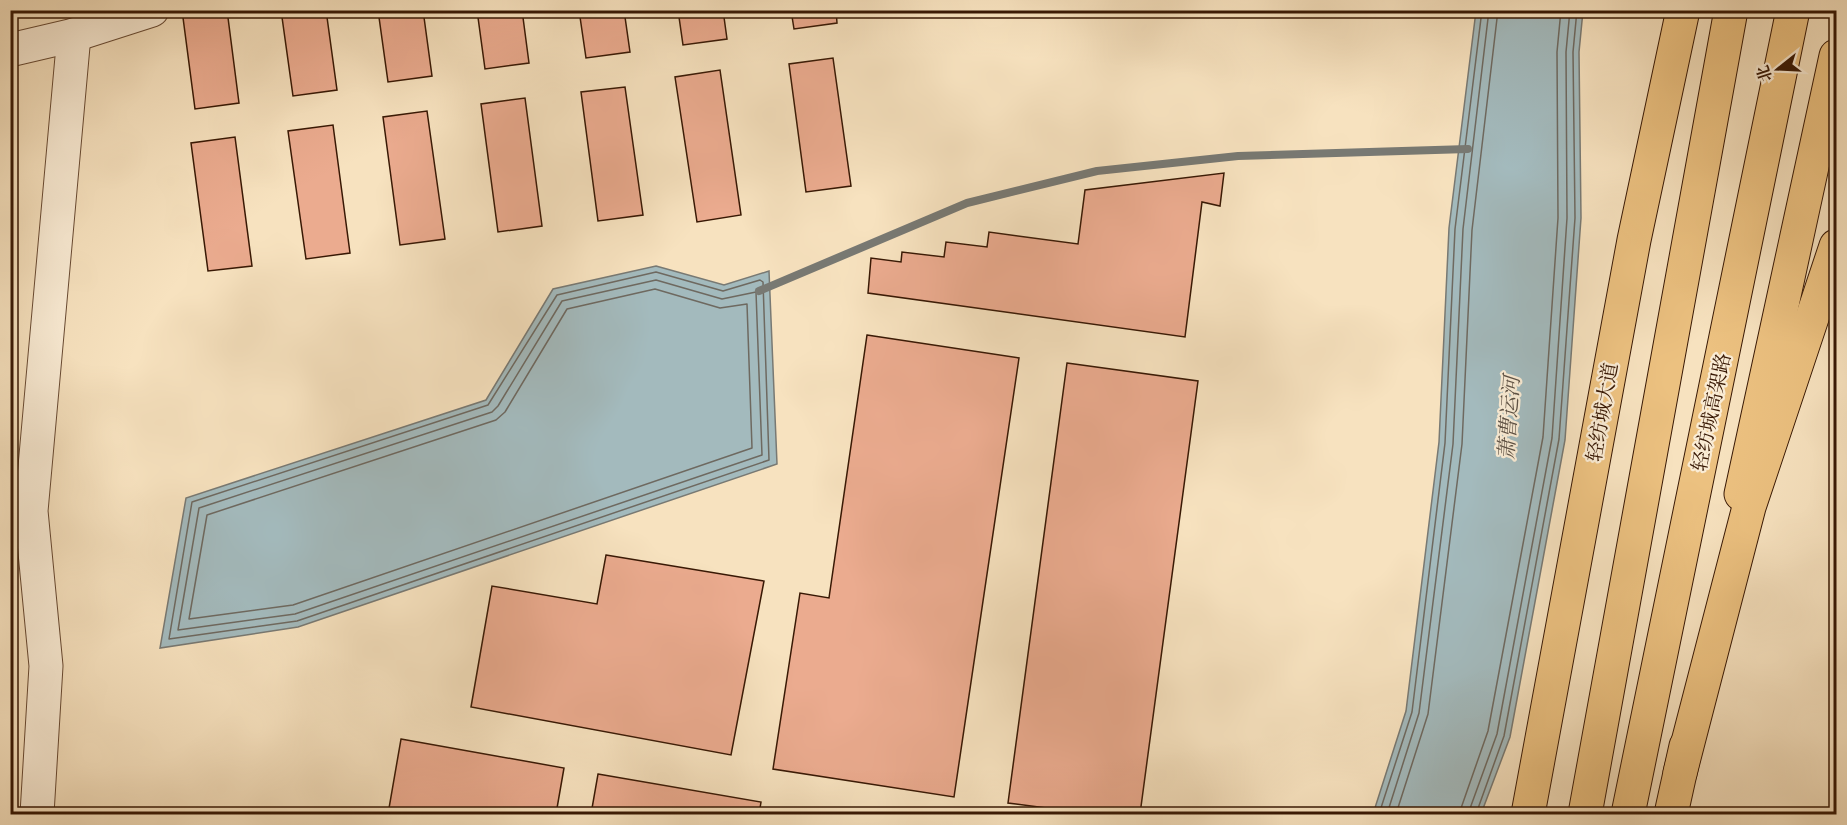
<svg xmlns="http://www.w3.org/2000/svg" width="1847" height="825" viewBox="0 0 1847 825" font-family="'IM FELL French Canon','Noto Serif SC',serif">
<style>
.water{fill:#a3babd;stroke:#787973;stroke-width:1.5}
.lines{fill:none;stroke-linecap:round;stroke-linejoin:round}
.shore{stroke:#6e6960;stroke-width:1.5}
.stream{stroke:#787973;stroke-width:8}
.building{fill:#ebab8f;stroke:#381804;stroke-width:1.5}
.minor-casing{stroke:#684a33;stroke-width:35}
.primary-casing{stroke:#381804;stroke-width:35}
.trunk-casing{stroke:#381804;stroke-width:35}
.minor{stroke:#faecd5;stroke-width:33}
.primary{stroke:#ecc180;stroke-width:33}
.trunk{stroke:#ecc180;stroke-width:33}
.labels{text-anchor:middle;stroke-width:4.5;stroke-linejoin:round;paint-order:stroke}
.street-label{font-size:20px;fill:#381804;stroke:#faecd5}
.water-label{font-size:21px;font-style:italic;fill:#5d5145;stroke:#faecd5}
</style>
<rect width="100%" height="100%" fill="#f7e2bf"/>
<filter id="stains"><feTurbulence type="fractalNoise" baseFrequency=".00333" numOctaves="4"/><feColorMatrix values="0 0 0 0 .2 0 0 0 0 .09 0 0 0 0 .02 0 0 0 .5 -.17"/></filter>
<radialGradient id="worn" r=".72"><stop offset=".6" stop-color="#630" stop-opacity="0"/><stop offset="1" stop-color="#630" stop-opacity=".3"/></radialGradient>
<!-- water -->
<g class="water">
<polygon points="1476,11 1583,11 1579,52 1581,218 1565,440 1510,737 1481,814 1373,814 1406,711 1439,442 1449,228"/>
<polygon points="656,266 724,285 769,271 777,464 298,627 160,648 186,498 486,400 553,289"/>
</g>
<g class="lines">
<!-- shore -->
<g class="shore">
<polygon points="656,272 723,291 760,280 763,282 769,460 297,621 169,639 192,502 488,405 557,295"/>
<polygon points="656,280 722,299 756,292 762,455 295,614 178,630 199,508 492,412 498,406 562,301"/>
<polygon points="655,289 720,308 747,304 752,448 293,605 189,619 207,515 496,420 505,412 567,309"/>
<polyline points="1379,814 1412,712 1445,443 1455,229 1482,10"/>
<polyline points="1387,814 1419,713 1453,444 1463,229 1489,10"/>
<polyline points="1396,814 1428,714 1462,444 1472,230 1498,10"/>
<polyline points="1459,814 1488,731 1543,437 1558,218 1557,52 1561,10"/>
<polyline points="1468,814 1497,734 1552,438 1567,218 1566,52 1570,10"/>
<polyline points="1476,814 1504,736 1559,439 1575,218 1573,52 1577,10"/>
</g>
<!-- stream -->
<polyline class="stream" points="759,291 967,203 1097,171 1238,156 1468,149"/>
</g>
<!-- building -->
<g class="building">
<polygon points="182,10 227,10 239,103 195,109"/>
<polygon points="281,10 326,10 337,90 293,96"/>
<polygon points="378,10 423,10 432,76 388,82"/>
<polygon points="477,10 522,10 529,63 485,69"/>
<polygon points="579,10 624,10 630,52 586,58"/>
<polygon points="678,10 723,10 727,39 683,45"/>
<polygon points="791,10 836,10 837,23 794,29"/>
<polygon points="833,58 851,186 806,192 789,64"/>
<polygon points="720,70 741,215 697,222 675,77"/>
<polygon points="625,87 643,215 598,221 581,92"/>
<polygon points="525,98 542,226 498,232 481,104"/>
<polygon points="427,111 445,239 400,245 383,117"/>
<polygon points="333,125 350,253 306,259 288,131"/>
<polygon points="235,137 252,266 208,271 191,143"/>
<polygon points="1224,173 1220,206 1202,202 1185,337 868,293 871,258 901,262 902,252 944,257 946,242 987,247 989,232 1078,244 1085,190"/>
<polygon points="867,335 1019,358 954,797 773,769 800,593 829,598"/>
<polygon points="1067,363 1198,381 1140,814 1092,814 1008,803"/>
<polygon points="606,555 764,581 731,755 471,707 492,586 597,604"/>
<polygon points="401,739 564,768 556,814 388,814"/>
<polygon points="598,774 761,802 759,814 591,814"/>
</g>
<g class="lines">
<!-- minor casing -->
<g class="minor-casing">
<g id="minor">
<polyline points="10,50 74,35 152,10"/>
<polyline points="37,814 46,666 31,511 74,35"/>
</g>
</g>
<!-- primary casing -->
<g class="primary-casing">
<g id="primary">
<polyline points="1741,494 1836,56"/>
<polyline points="1528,814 1634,240 1683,10"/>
<polyline points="1671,814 1686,746"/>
</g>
</g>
<!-- trunk casing -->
<g class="trunk-casing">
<g id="trunk">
<polyline points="1680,773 1749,507 1836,246"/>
<polyline points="1585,814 1731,10"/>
<polyline points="1628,814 1793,10"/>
</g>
</g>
<!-- minor -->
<use href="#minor" class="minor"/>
<!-- primary -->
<use href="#primary" class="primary"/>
<!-- trunk -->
<use href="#trunk" class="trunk"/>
</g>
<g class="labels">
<!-- street labels -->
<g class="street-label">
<text transform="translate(1602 412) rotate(-80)" y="7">轻纺城大道</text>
<text transform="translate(1711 412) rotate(-78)" y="7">轻纺城高架路</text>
</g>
<!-- water labels -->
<g class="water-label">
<text transform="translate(1509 418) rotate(-86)" y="7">萧曹运河</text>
</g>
</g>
<!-- margin -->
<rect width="1847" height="825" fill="none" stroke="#f7e2bf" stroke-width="36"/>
<rect x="12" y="12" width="1823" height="801" fill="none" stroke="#381804" stroke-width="3"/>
<rect x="18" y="18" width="1811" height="789" fill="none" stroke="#381804" stroke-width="1.5"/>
<!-- north arrow -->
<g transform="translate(1778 69) rotate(252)" stroke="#faecd5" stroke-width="4.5" paint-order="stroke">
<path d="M0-4.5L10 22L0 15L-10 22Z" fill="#381804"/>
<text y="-9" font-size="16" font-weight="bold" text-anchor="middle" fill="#381804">北</text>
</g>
<rect width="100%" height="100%" filter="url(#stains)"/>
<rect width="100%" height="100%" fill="url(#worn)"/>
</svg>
